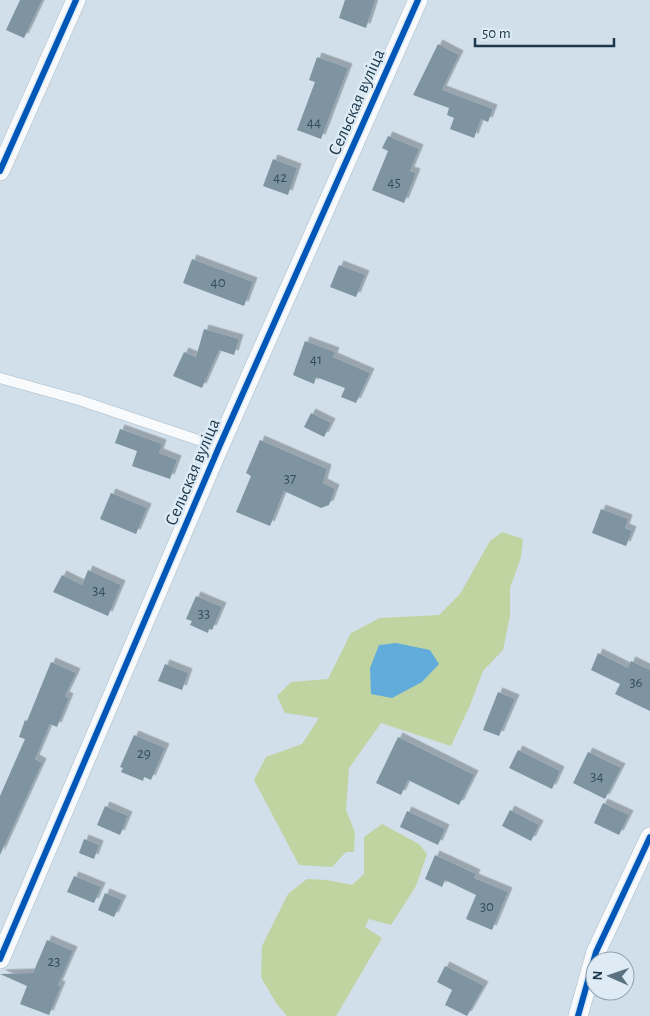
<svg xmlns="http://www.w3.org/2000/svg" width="650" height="1016" viewBox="0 0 650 1016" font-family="'Alegreya Sans',sans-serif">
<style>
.green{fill:#c0d4a2}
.water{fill:#62acdb}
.building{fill:#7f94a1;filter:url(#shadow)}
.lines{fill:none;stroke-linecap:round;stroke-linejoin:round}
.lane-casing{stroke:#a9bdcc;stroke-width:11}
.street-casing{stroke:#a9bdcc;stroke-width:20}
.lane{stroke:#f8fafc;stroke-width:10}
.street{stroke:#f8fafc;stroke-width:19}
.cycleway-casing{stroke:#deebf5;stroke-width:9}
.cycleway{stroke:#0057b8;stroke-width:6}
.labels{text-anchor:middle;stroke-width:5;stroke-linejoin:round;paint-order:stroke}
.number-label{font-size:15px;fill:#354f61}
.street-label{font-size:18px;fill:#1c384c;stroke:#deebf5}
</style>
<defs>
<filter id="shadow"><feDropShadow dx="4.5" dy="-4.5" stdDeviation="0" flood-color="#0004"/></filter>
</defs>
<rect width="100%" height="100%" fill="#d0dfea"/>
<!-- green -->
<g class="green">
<polygon points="502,532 523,539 521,557 510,588 510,616 503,650 483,671 471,703 451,746 381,723 349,768 346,810 355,833 354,852 346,852 332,867 299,865 254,780 266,757 302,744 319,718 285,713 277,696 291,682 328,679 351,633 380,618 439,615 460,594 490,541"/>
<polygon points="382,824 419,844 427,854 416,886 391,925 369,919 365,927 382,938 336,1016 287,1016 276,1003 261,977 262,946 288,894 307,879 327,880 352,885 364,874 364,837"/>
</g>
<!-- water -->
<polygon class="water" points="396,643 430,650 439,664 422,682 392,698 371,694 370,668 379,645"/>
<!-- building -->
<g class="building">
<polygon points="20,0 42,0 24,38 6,30"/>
<polygon points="345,0 375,0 366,28 339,18"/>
<polygon points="438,44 459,55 442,90 493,109 488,122 481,119 474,138 450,129 454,118 447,115 449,108 413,95"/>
<polygon points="317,57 348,68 321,139 297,130 315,82 309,80"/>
<polygon points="388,136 419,149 410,171 416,173 404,203 372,190 388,151 382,148"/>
<polygon points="273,159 297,168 288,195 263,186"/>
<polygon points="192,259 253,282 244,306 183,283"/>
<polygon points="339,265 365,275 356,297 330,287"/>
<polygon points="204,329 239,339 234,355 219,350 202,388 173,376 184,352 196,357"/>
<polygon points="305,341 335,352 333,357 370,373 356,403 341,397 345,388 316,377 314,384 293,375"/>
<polygon points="311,413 331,423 324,437 304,427"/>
<polygon points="120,429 162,444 159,453 177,460 170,479 132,466 137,451 115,443"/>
<polygon points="260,440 327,469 323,483 335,489 329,505 321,508 284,491 270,526 236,512 251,476 246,473"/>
<polygon points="111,493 147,508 136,534 100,519"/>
<polygon points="601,509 628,519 625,528 632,531 626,546 592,533"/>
<polygon points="88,570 121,585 108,616 53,592 62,575 82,585"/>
<polygon points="196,596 222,607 212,630 209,629 208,633 190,625 192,621 186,619"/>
<polygon points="598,653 628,668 631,661 650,670 650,711 615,694 620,684 591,670"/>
<polygon points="51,662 76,673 65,696 69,698 57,727 50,724 35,759 42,763 0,855 0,796 25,739 19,737 25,720 27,721"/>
<polygon points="165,664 188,673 182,690 158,681"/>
<polygon points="498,692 515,699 499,736 483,730"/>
<polygon points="134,735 165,748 151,780 144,777 143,781 121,772 123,768 120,767"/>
<polygon points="398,737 474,775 459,805 408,780 401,795 376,783"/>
<polygon points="518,750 560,771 552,789 509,768"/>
<polygon points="588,752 621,768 605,799 573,783"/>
<polygon points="603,803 629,815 619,835 594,823"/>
<polygon points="105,806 128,816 120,835 97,825"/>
<polygon points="510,810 539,825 531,841 502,826"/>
<polygon points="407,811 445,829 438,845 400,827"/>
<polygon points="84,839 99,845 94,859 79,853"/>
<polygon points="435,855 476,874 474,878 508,892 492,930 466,919 476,895 445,880 442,887 425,879"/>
<polygon points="74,876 101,887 94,903 67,892"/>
<polygon points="105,893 122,900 114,917 98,910"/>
<polygon points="47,940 73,951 58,985 61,986 49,1015 20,1004 27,986 0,974 33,973"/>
<polygon points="445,966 484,986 467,1016 445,1005 452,990 437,982"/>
</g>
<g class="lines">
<!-- lane casing -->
<g class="lane-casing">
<polyline id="lane" points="0,378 79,400 219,447"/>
</g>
<!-- street casing -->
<g class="street-casing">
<g id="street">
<polyline points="0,171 76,0"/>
<polyline points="0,959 219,447 418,0"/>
<polyline points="578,1016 596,952 650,837"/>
</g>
</g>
<!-- lane -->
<use href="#lane" class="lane"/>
<!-- street -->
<use href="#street" class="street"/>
<!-- cycleway casing -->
<g class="cycleway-casing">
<g id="cycleway">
<polyline points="0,171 76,0"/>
<polyline points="0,959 219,447 418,0"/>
<polyline points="578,1016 596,952 650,837"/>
</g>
</g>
<!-- cycleway -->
<use href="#cycleway" class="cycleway"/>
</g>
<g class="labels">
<!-- number labels -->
<g class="number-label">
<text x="314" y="127">44</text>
<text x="280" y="182">42</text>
<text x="394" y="187">45</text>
<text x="218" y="287">40</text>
<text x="316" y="364">41</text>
<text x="290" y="483">37</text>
<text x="99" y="595">34</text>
<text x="204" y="618">33</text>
<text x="636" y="687">36</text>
<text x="144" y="758">29</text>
<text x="597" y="781">34</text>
<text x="487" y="911">30</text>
<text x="54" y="966">23</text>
</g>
<!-- street labels -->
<g class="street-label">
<text transform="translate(356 102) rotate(-66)" y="6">Сельская вуліца</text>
<text transform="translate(192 472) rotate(-67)" y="6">Сельская вуліца</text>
</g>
</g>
<!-- north arrow -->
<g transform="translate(610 976) rotate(272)"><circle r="24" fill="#deebf5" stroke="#90a3b1"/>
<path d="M0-4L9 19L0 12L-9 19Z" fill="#5b7283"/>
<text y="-8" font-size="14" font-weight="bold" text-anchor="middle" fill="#1c384c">N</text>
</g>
<!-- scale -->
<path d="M475 38v8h139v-8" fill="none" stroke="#1c384c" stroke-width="2.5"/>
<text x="482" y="38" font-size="15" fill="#1c384c" stroke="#deebf5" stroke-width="4" paint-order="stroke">50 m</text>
</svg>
